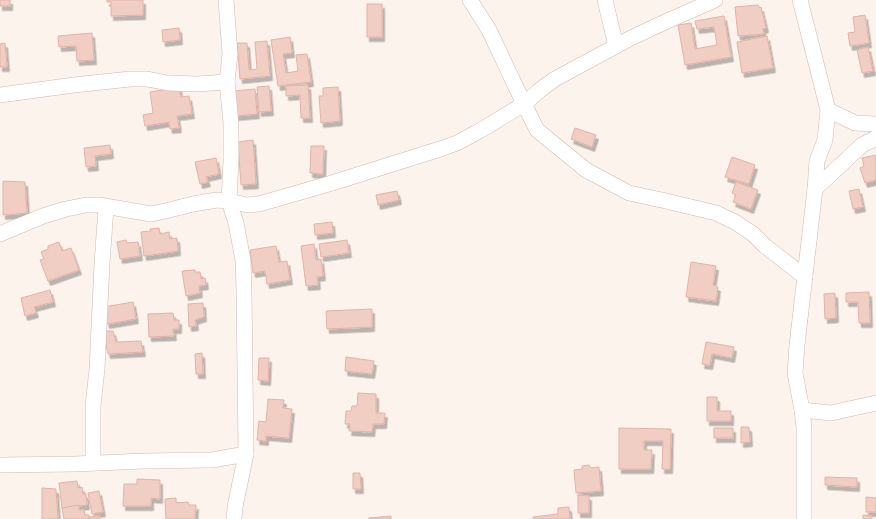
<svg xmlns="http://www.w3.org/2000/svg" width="876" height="519" viewBox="0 0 876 519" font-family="Commissioner,sans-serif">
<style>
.building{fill:#f1cec4;stroke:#e4b2a4;filter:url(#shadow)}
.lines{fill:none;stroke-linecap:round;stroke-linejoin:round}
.minor-casing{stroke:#cfb9b0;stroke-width:16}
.minor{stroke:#fff;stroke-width:15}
</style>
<defs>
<filter id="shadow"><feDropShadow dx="2.5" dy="4.5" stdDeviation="0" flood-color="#0004"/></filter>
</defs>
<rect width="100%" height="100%" fill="#fcf3ec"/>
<!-- building -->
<g class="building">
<rect x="0" y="0" width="10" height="6"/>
<polygon points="107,0 143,0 143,15 111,16 111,2 107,2"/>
<rect x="367" y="4" width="15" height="33"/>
<polygon points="758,5 760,8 761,7 766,28 763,29 764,34 738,36 735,7"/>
<polygon points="865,15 869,43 850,46 848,33 855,32 853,17"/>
<polygon points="724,16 731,57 685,65 678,25 691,23 695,49 717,45 714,27 697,29 695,21"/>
<polygon points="179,28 180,40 163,42 162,30"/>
<polygon points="92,33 94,60 77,61 76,46 59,47 58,36"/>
<polygon points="767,36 773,68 742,73 737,42"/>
<polygon points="290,37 292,53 283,54 286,73 298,71 296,55 307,54 311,82 278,86 271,40"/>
<polygon points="267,41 270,76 240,79 237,43 247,43 249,70 257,69 255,42"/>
<polygon points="5,43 7,67 0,67 0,44"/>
<polygon points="868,47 873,71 862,73 857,50"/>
<polygon points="308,85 310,118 301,118 300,95 286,96 286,86"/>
<polygon points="269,86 271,111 259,112 257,87"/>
<polygon points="179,87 181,97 189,96 192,114 177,116 179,128 170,129 169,122 145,126 143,115 153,113 150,92"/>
<polygon points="338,87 340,121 321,123 319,96 323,96 323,88"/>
<polygon points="255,89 257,114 236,116 234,91"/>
<polygon points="575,128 596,135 592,147 571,139"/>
<polygon points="253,140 256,184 241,185 238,142"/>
<polygon points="110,145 111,154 95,156 96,166 86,167 84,148"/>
<polygon points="311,146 324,146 323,174 310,173"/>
<polygon points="876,155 876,180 865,183 860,168 864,166 862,158"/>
<polygon points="732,157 755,165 749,184 725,177"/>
<polygon points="216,158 219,174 206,177 208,182 200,184 195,162"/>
<polygon points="3,181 25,182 27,213 3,215"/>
<polygon points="736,182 758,190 751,209 733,202 736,195 732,193"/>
<polygon points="859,189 863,207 853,209 849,191"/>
<polygon points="397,191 399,200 378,205 376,195"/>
<polygon points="332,222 333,233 315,235 314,224"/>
<polygon points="159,228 160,234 169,232 170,239 177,238 178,251 144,256 141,232 151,231 150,229"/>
<polygon points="126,240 127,243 138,242 140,256 120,259 117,242"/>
<polygon points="347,240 349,253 321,257 319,244"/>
<polygon points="59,242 62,251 71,248 79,270 48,281 40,260 44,259 41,252 48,249 48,246"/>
<polygon points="314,244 316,260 321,259 323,276 317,277 318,285 306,286 301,246"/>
<polygon points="276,246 279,262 287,261 290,280 267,284 265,271 253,273 250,250"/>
<polygon points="691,262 716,266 713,285 718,287 716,301 686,297"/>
<polygon points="195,270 195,272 200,272 201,279 205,278 206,285 199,286 200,293 186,296 182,271"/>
<polygon points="50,290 53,302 34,307 36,313 25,316 21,298"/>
<polygon points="869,292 870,323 859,323 858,302 846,302 846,293"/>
<polygon points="835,293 836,318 825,319 824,294"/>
<polygon points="133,302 136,319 107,324 104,307"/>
<polygon points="203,303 204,317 195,320 196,326 189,327 188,304"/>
<polygon points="372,309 372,327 327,329 326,311"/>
<polygon points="173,313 174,320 179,320 179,329 173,329 174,336 149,337 148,314"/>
<polygon points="103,331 113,331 116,342 141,341 143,352 108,354"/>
<polygon points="706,342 734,347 732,358 712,354 710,365 702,364"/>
<polygon points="202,353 203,374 196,374 195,354"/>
<polygon points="346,357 374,361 372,374 345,371"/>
<polygon points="259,358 269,358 268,381 258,380"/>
<polygon points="358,393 376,394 376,413 385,413 384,424 373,424 372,432 349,431 350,424 345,424 346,411 351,411 352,406 357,406"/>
<polygon points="707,397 717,397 717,411 731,411 731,421 707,421"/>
<polygon points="268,399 284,400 283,408 292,409 289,438 266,436 266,441 257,440 259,421 266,422"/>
<polygon points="741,427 749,427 750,442 741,443"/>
<polygon points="619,428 671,429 670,469 662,469 663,441 644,441 644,450 652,450 651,469 619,469"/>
<rect x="714" y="428" width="19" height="10"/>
<polygon points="589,465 591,468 599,467 601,491 576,493 574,470 582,469 582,466"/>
<polygon points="353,473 360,473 361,489 353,489"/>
<polygon points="825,477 857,478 857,487 825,485"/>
<polygon points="137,479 160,480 160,499 151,498 151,506 123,506 124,484 137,484"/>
<polygon points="77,481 78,488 82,487 83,494 86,494 87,505 62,508 59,483"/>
<polygon points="42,488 56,489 58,519 42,519"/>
<polygon points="99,491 103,512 92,514 88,493"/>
<polygon points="578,495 589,496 589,513 578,513"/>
<polygon points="866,497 876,498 876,512 866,512"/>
<polygon points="176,498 176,503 188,502 189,505 196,505 195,519 166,519 165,499"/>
<polygon points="79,505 79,510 84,510 85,515 89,515 89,519 64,519 62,508"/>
<polygon points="569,507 570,519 533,519 533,517 558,514 558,508"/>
<polygon points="863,515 872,516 872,519 863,519"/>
<polygon points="100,516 100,519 90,519 89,517"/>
<polygon points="391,516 391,519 368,519 369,518"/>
</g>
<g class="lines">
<!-- minor casing -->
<g class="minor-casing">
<g id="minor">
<polyline points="226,0 230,54 227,82 231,123 231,160 229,201 236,223 243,260 244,291 246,454 235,507 234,519"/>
<polyline points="470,0 489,30 524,104 537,130 586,170 629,193 666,201 716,213 735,222 753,234 765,246 805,277"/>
<polyline points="605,0 616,46"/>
<polyline points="800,0 828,110 825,140 817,161 815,189 797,345 795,373 802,410 804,428 804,519"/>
<polyline points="0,95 74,85 130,79 147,79 168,83 197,84 227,82"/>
<polyline points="828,110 855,123 876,124"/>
<polyline points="815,189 862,145 876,138"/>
<polyline points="0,234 43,216 66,209 86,205 99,205 151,214 165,211 193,204 217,200 229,201 247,205 259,204 332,183 440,149 457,143 481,130 524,104 540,90 555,79 631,38 665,22 715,0"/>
<polyline points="802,410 831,413 876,403"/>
<polyline points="93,463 93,406 97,369 102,264 106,207"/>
<polyline points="0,465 75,464 144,461 212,460 246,454"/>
</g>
</g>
<!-- minor -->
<use href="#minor" class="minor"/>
</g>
</svg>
